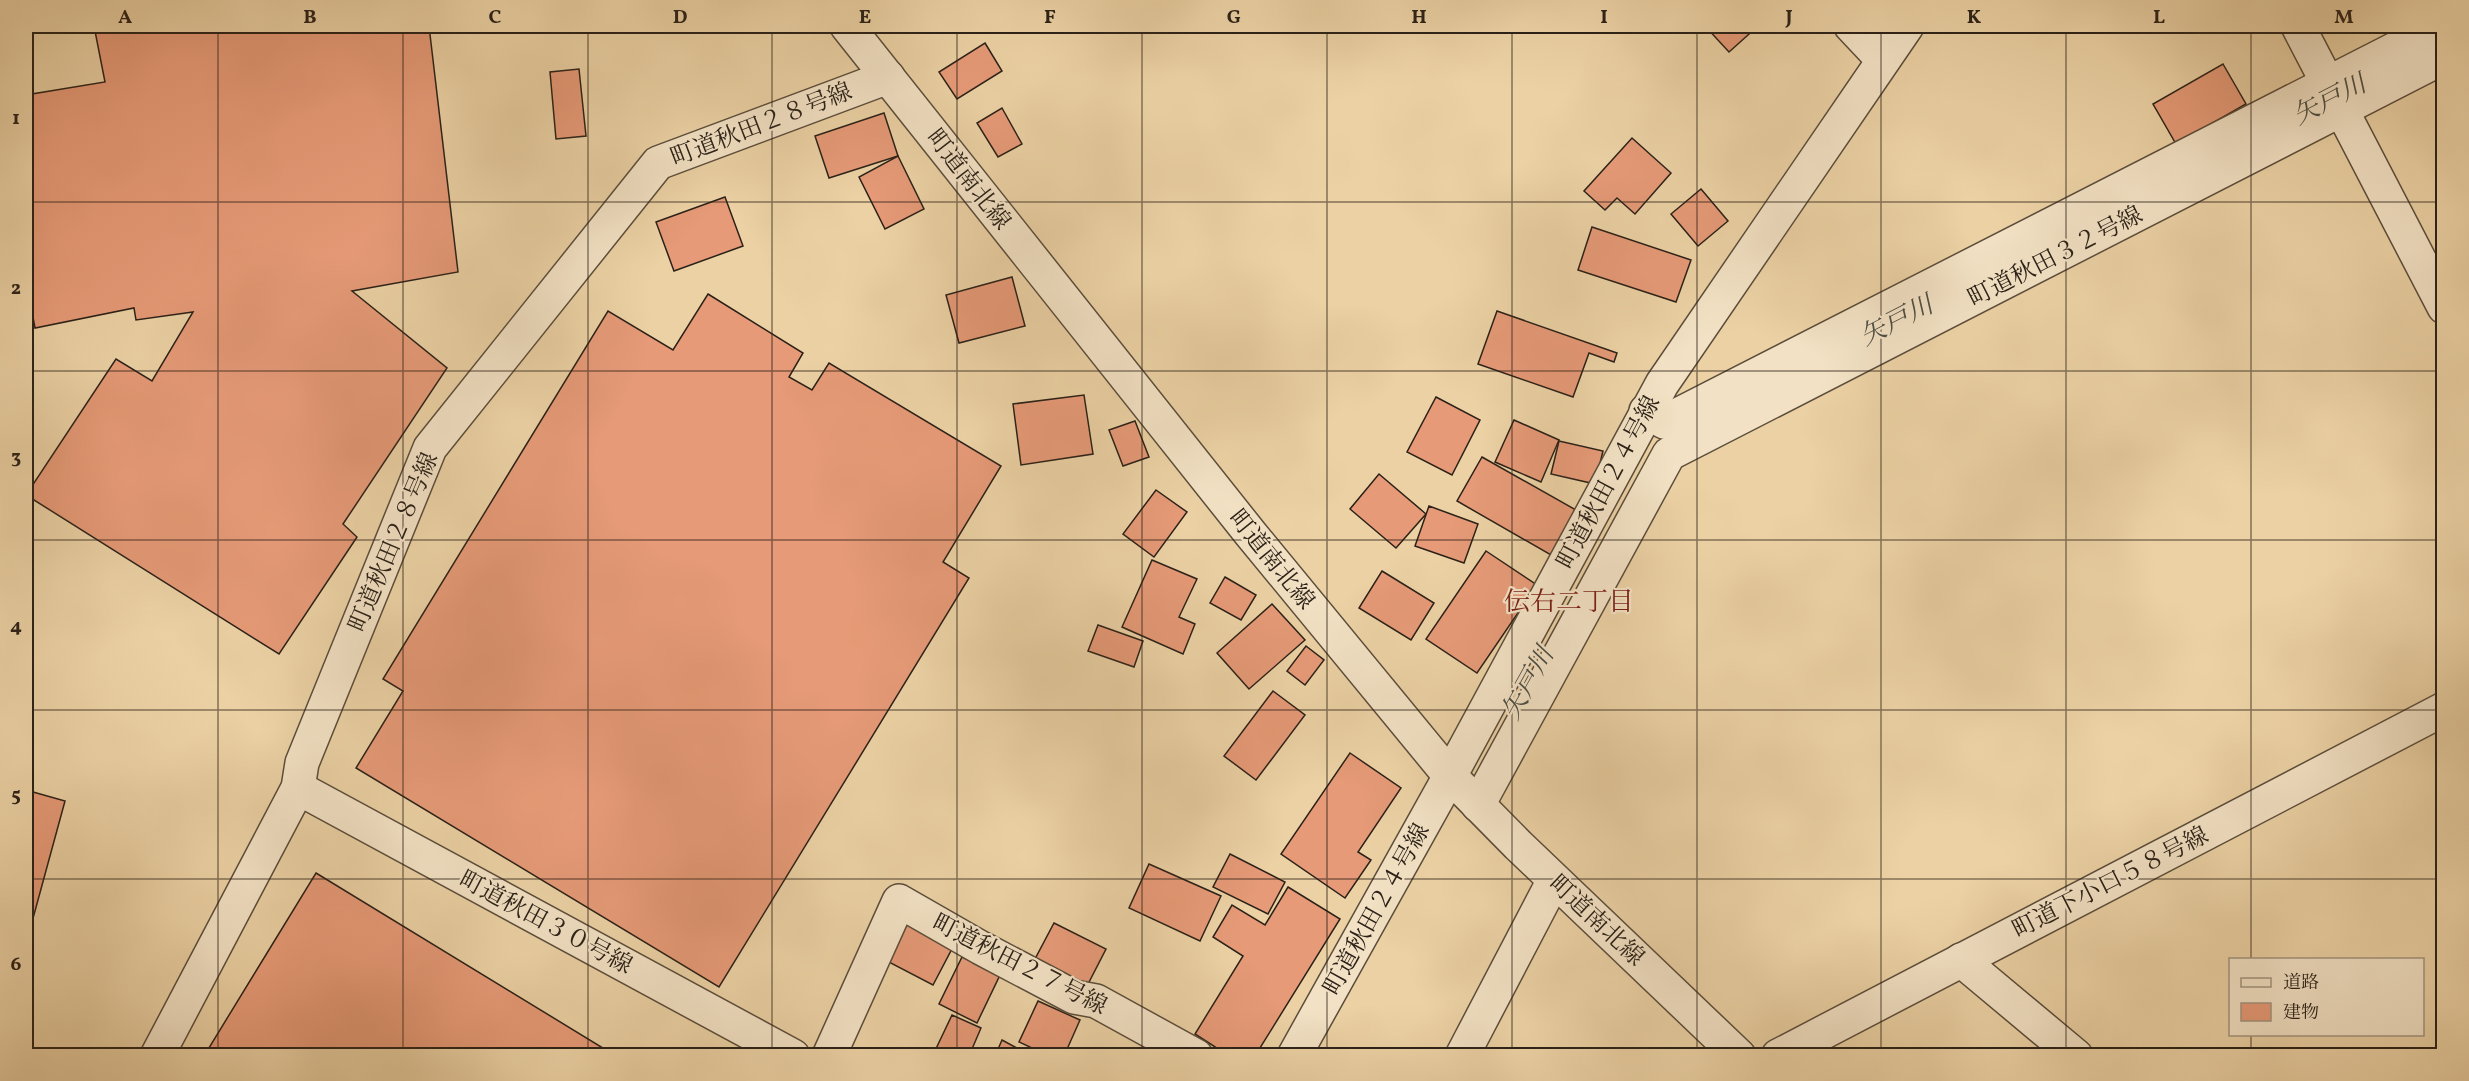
<svg xmlns="http://www.w3.org/2000/svg" width="2469" height="1081" viewBox="0 0 2469 1081" font-family="Vollkorn,'Noto Serif JP',serif">
<style>
.building{fill:#e69a77;stroke:#2b2118;stroke-width:1.5}
.lines{fill:none;stroke-linecap:round;stroke-linejoin:round}
.street-casing{stroke:#5b4d3b;stroke-width:36}
.street{stroke:#f2e1c4;stroke-width:33}
.grid{fill:none;stroke:#2b2118;stroke-width:1.5;stroke-opacity:0.55}
.labels{text-anchor:middle;stroke-width:4.5;stroke-linejoin:round;paint-order:stroke}
.street-label{font-size:24px;fill:#2b2118;stroke:#f2e1c4}
.water-label{font-size:26px;font-style:italic;fill:#4c4e44;stroke:#f2e1c4}
.neighbourhood-label{font-size:26px;fill:#7a1f14;stroke:#f2e1c4}
.neatline{fill:none;stroke:#2b2118;stroke-width:2}
.grid-label{font-size:20px;text-anchor:middle;font-weight:bold;fill:#2b2118}
</style>
<rect width="100%" height="100%" fill="#ebd1a4"/>
<filter id="stains"><feTurbulence type="fractalNoise" baseFrequency=".00333" numOctaves="4"/><feColorMatrix values="0 0 0 0 .2 0 0 0 0 .09 0 0 0 0 .02 0 0 0 .5 -.17"/></filter>
<radialGradient id="worn" r=".72"><stop offset=".6" stop-color="#630" stop-opacity="0"/><stop offset="1" stop-color="#630" stop-opacity=".3"/></radialGradient>
<!-- building -->
<g class="building">
<polygon points="94,26 429,26 458,272 352,291 447,368 343,524 357,537 279,654 26,495 116,359 152,381 193,312 136,320 134,308 35,328 26,280 26,95 105,82"/>
<polygon points="1705,26 1758,26 1729,52"/>
<polygon points="985,43 1002,71 957,99 939,72"/>
<polygon points="2223,64 2246,104 2176,144 2153,104"/>
<polygon points="579,69 586,136 556,139 550,72"/>
<polygon points="1002,108 1022,144 998,157 977,123"/>
<polygon points="884,113 898,156 829,178 815,136"/>
<polygon points="1632,138 1671,173 1635,214 1617,198 1605,210 1584,191"/>
<polygon points="898,156 924,209 885,229 859,177"/>
<polygon points="1701,189 1728,221 1698,246 1671,214"/>
<polygon points="725,197 743,246 674,271 656,222"/>
<polygon points="1592,227 1691,260 1676,302 1578,270"/>
<polygon points="1012,277 1025,326 959,343 946,295"/>
<polygon points="708,294 803,353 789,377 812,390 829,363 1001,466 943,562 969,578 719,987 356,768 403,691 383,679 608,311 673,350"/>
<polygon points="1497,311 1617,353 1614,362 1589,353 1573,397 1478,364"/>
<polygon points="1084,395 1093,454 1021,465 1013,404"/>
<polygon points="1436,397 1480,420 1452,475 1407,452"/>
<polygon points="1514,420 1559,440 1541,482 1495,462"/>
<polygon points="1135,421 1149,457 1123,466 1109,430"/>
<polygon points="1559,441 1603,451 1595,484 1551,474"/>
<polygon points="1482,457 1583,514 1558,559 1457,501"/>
<polygon points="1379,474 1426,514 1396,548 1350,509"/>
<polygon points="1156,490 1187,512 1154,557 1123,534"/>
<polygon points="1429,506 1478,524 1464,563 1415,546"/>
<polygon points="1486,551 1537,585 1477,673 1426,639"/>
<polygon points="1152,560 1197,579 1179,617 1195,624 1183,654 1122,627"/>
<polygon points="1382,571 1434,603 1411,640 1359,608"/>
<polygon points="1225,577 1256,595 1241,620 1210,603"/>
<polygon points="1272,604 1305,640 1249,689 1217,653"/>
<polygon points="1098,625 1143,641 1134,667 1088,651"/>
<polygon points="1306,646 1324,660 1305,685 1287,671"/>
<polygon points="1273,691 1305,715 1256,780 1224,756"/>
<polygon points="1350,753 1401,788 1358,852 1371,860 1345,898 1281,854"/>
<polygon points="26,790 65,801 26,944"/>
<polygon points="1230,854 1285,882 1268,914 1213,887"/>
<polygon points="1149,864 1221,896 1200,941 1129,908"/>
<polygon points="316,873 616,1056 204,1056"/>
<polygon points="1288,887 1340,919 1255,1056 1229,1056 1195,1034 1243,956 1213,937 1232,905 1265,925"/>
<polygon points="904,917 955,943 933,985 883,959"/>
<polygon points="1054,923 1106,949 1087,986 1035,959"/>
<polygon points="962,957 1000,975 977,1023 939,1004"/>
<polygon points="1038,1001 1080,1020 1064,1056 1049,1056 1019,1042"/>
<polygon points="952,1015 981,1028 969,1056 933,1055"/>
<polygon points="1002,1040 1032,1056 995,1056"/>
</g>
<g class="lines">
<!-- street casing -->
<g class="street-casing">
<g id="street">
<polyline points="847,26 1250,533 1450,776 1518,845 1739,1056"/>
<polyline points="1851,26 1883,60"/>
<polyline points="2298,26 2444,307"/>
<polyline points="1646,411 1664,422 2440,26"/>
<polyline points="298,788 793,1056"/>
<polyline points="1478,805 1669,454 2444,57"/>
<polyline points="1961,960 2076,1056"/>
<polyline points="157,1056 298,788 302,763 430,448 658,163 888,77"/>
<polyline points="829,1056 899,901 981,948 1074,997 1096,1001 1196,1056"/>
<polyline points="1294,1056 1450,776 1662,384 1907,26"/>
<polyline points="1462,1056 1554,880"/>
<polyline points="1778,1056 2444,709"/>
</g>
</g>
<!-- street -->
<use href="#street" class="street"/>
</g>
<!-- grid -->
<path class="grid" d="M218,26V1056M403,26V1056M588,26V1056M772,26V1056M957,26V1056M1142,26V1056M1327,26V1056M1512,26V1056M1697,26V1056M1881,26V1056M2066,26V1056M2251,26V960M26,202H2444M26,371H2444M26,540H2444M26,710H2444M26,879H2444M2251,1034V1056"/>
<g class="labels">
<!-- street labels -->
<g class="street-label">
<text transform="translate(761 124) rotate(-21)" y="8">町道秋田２８号線</text>
<text transform="translate(969 179) rotate(52)" y="8">町道南北線</text>
<text transform="translate(2055 256) rotate(-27)" y="8">町道秋田３２号線</text>
<text transform="translate(1608 482) rotate(-62)" y="8">町道秋田２４号線</text>
<text transform="translate(393 542) rotate(-67)" y="8">町道秋田２８号線</text>
<text transform="translate(1272 559) rotate(51)" y="8">町道南北線</text>
<text transform="translate(2110 882) rotate(-27)" y="8">町道下小口５８号線</text>
<text transform="translate(1376 909) rotate(-61)" y="8">町道秋田２４号線</text>
<text transform="translate(1597 920) rotate(43)" y="8">町道南北線</text>
<text transform="translate(546 922) rotate(28)" y="8">町道秋田３０号線</text>
<text transform="translate(1020 964) rotate(27)" y="8">町道秋田２７号線</text>
</g>
<!-- water labels -->
<g class="water-label">
<text transform="translate(2329 99) rotate(-27)" y="9">矢戸川</text>
<text transform="translate(1896 320) rotate(-27)" y="9">矢戸川</text>
<text transform="translate(1527 683) rotate(-61)" y="9">矢戸川</text>
</g>
<!-- neighbourhood labels -->
<g class="neighbourhood-label">
<text x="1569" y="610">伝右二丁目</text>
</g>
</g>
<!-- margin -->
<rect width="2469" height="1081" fill="none" stroke="#ebd1a4" stroke-width="66"/>
<!-- legend -->
<rect x="2229" y="958" width="195" height="78" fill="#f2e1c4" stroke="#a2947f" stroke-width="1.5"/>
<rect x="2241" y="978" width="30" height="9" fill="#f2e1c4" stroke="#a2947f" stroke-width="1.5"/>
<text x="2283" y="988" font-size="18" fill="#2b2118">道路</text>
<rect x="2241" y="1003" width="30" height="18" fill="#e69a77" stroke="#a2947f" stroke-width="1.5"/>
<text x="2283" y="1018" font-size="18" fill="#2b2118">建物</text>
<rect x="33" y="33" width="2403" height="1015" class="neatline"/>
<g class="grid-label">
<text x="125" y="23">A</text>
<text x="310" y="23">B</text>
<text x="495" y="23">C</text>
<text x="680" y="23">D</text>
<text x="865" y="23">E</text>
<text x="1050" y="23">F</text>
<text x="1234" y="23">G</text>
<text x="1419" y="23">H</text>
<text x="1604" y="23">I</text>
<text x="1789" y="23">J</text>
<text x="1974" y="23">K</text>
<text x="2159" y="23">L</text>
<text x="2344" y="23">M</text>
<text x="16" y="124">1</text>
<text x="16" y="294">2</text>
<text x="16" y="463">3</text>
<text x="16" y="632">4</text>
<text x="16" y="801">5</text>
<text x="16" y="970">6</text>
</g>
<rect width="100%" height="100%" filter="url(#stains)"/>
<rect width="100%" height="100%" fill="url(#worn)"/>
</svg>
